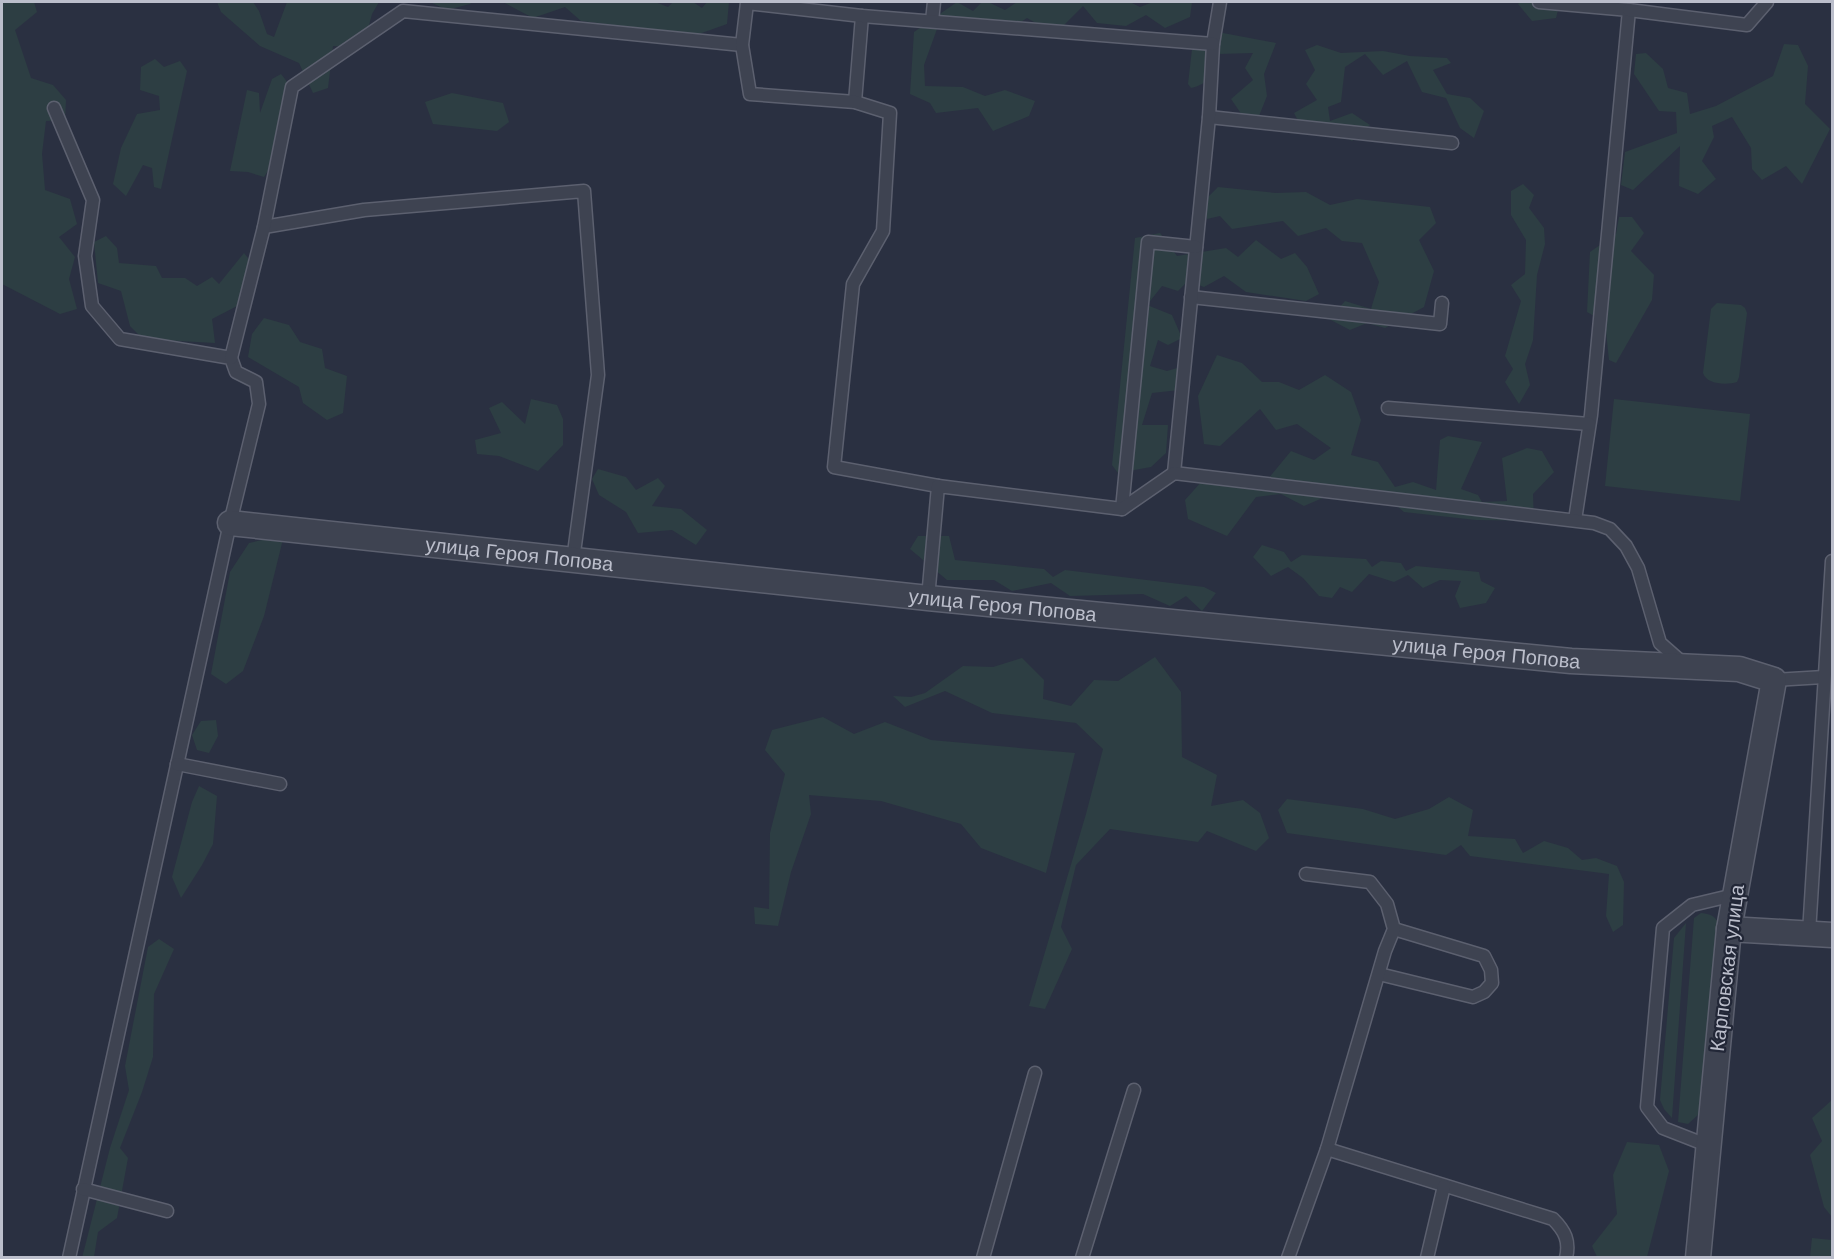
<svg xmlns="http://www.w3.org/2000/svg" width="1834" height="1259" viewBox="0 0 1834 1259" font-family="Helvetica,sans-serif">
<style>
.green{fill:#2d3e43}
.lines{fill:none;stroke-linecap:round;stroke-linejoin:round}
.lane-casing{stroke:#5c606f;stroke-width:15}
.street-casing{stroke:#5c606f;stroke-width:27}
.lane{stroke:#3e4351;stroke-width:12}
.street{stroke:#3e4351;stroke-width:24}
.labels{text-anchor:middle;stroke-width:4.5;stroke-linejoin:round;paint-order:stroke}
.street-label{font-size:20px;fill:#bbbecb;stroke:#222737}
</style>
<rect width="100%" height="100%" fill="#2a3041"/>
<!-- green -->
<g class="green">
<polygon points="2,2 34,2 37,12 15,30 31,78 53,85 66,100 65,120 46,121 42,154 45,190 70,199 77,224 59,237 75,257 69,279 77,309 60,314 2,284"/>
<polygon points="217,2 253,2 259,11 267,34 274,37 287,2 379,2 372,14 363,48 333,46 328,88 313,93 299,63 260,46 221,12"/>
<polygon points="430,2 472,2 470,4 447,10"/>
<polygon points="503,2 655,2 668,7 673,2 693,2 702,8 707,2 729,2 727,24 696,35 581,21 565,7 533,18"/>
<polygon points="957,2 973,11 982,2 988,2 1005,10 1017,2 1130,2 1140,7 1153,2 1192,2 1190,17 1165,28 1146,15 1126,26 1097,23 1083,6 1055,34 1027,18 1007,31 937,29 924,65 925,86 963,87 985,96 1005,90 1035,101 1029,116 993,131 978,108 936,113 930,103 910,94 914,32"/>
<polygon points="1520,2 1560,2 1556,18 1532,21 1518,4"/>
<path d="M1223,33L1276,43L1264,74L1267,96L1259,116L1242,115L1231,99L1253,80L1245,68L1253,53L1218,54C1215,70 1209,85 1191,88L1188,84L1192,49Z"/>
<polygon points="1784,44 1798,45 1808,66 1805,104 1830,129 1802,184 1786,166 1762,180 1752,169 1751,148 1732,117 1712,126 1714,137 1702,161 1716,179 1698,194 1679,186 1680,146 1633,190 1621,185 1625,152 1677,133 1676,112 1659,111 1634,74 1636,54 1646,53 1663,69 1668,88 1687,93 1690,114 1716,106 1773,76"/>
<polygon points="1317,45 1341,53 1383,51 1410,56 1447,58 1451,63 1433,70 1447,94 1470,98 1484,111 1474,138 1460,128 1446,98 1422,92 1407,61 1383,75 1365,54 1345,67 1341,102 1328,107 1330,121 1352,113 1370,125 1352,141 1325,125 1305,134 1294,113 1317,100 1306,84 1315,70 1305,50"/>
<polygon points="155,59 164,67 180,61 187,71 161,189 154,187 152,168 143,165 126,196 113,184 121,148 137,114 160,110 159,96 140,90 141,67"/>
<polygon points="281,74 288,83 281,151 264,177 248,172 230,171 247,90 259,93 260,113 272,79"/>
<polygon points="452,93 503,103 509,122 497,131 433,124 425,102"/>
<polygon points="1523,184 1534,195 1529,208 1544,228 1545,244 1537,275 1533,340 1525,364 1530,385 1519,404 1505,382 1513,369 1505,356 1521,301 1511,285 1525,274 1526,240 1511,215 1511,191"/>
<polygon points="1218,187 1276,193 1306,192 1330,205 1357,199 1430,207 1436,223 1419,240 1434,271 1424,307 1385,328 1367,323 1350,330 1329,319 1345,301 1371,309 1379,282 1362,243 1342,241 1326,228 1298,236 1283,221 1232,229 1220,216 1207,219 1204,201"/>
<polygon points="1619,217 1632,217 1644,233 1631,251 1654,275 1652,300 1616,363 1609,360 1605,322 1587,312 1590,252 1616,234"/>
<polygon points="1160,233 1177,256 1226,248 1238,257 1256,240 1281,259 1295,253 1307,267 1319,294 1306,301 1246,292 1224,276 1204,287 1188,281 1178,291 1162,286 1147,305 1172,315 1182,338 1168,345 1158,340 1150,366 1167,371 1191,364 1189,389 1152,393 1142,425 1168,425 1166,453 1151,467 1118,473 1112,465 1135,238"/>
<polygon points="106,236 117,248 119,263 156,266 162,278 185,278 197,286 212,277 219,284 244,253 251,262 239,305 212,319 215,343 143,339 130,326 121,291 98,283 94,242"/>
<path d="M1717,303L1741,305L1745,308L1747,313L1739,377L1737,382C1727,385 1707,385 1703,373L1711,309Z"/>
<polygon points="264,318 289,325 300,342 322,349 325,368 347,376 343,413 327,420 303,403 299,387 248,357 252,334"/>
<polygon points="1217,355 1242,363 1262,382 1279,382 1299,390 1325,375 1351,392 1361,420 1351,455 1378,462 1395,487 1413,482 1436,490 1440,440 1448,436 1482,442 1461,489 1478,495 1482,502 1507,501 1502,458 1527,448 1542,451 1554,472 1533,494 1534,521 1476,520 1404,512 1378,490 1346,488 1304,506 1281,494 1256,497 1227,536 1188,519 1185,500 1211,471 1268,479 1291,451 1314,460 1331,448 1297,424 1276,430 1260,409 1220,446 1204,444 1198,396"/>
<polygon points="531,399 557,405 563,419 563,445 538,471 499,456 477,454 475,440 501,433 489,408 502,402 525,424"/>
<polygon points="1614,399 1750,414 1740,501 1605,486"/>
<polygon points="598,469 626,477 636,490 658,478 665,486 652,506 681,509 707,530 696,545 672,530 638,533 626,512 599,495 592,479"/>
<polygon points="284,535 264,616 243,671 226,684 211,674 230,572 249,543"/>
<polygon points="918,536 949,536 955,560 1044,569 1053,577 1065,570 1204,587 1216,593 1202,611 1186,596 1170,606 1143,594 1070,596 1051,583 1012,591 994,580 947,580 910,549"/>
<polygon points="1262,545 1284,552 1291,562 1302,555 1366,559 1372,567 1381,561 1401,563 1406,571 1416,566 1479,572 1481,581 1495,588 1486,603 1460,608 1455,596 1461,581 1440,580 1423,588 1408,575 1394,582 1369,574 1352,592 1340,587 1332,598 1319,596 1303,578 1288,567 1271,576 1253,557"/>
<polygon points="1155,657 1181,692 1182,757 1217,775 1211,806 1243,800 1260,813 1269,838 1256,851 1207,831 1198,842 1110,829 1076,865 1061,927 1072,949 1045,1009 1029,1006 1086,814 1103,749 1076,723 992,713 945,691 905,707 893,696 911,697 925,693 963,666 993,667 1022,658 1044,680 1043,699 1071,706 1094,680 1118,681"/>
<polygon points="823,717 854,734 885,722 931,740 1075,753 1046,873 981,848 961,824 881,801 809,795 811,814 791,872 778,926 755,924 754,907 769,909 770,833 785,774 765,750 772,730"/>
<polygon points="216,720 218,736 209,753 197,750 192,735 201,721"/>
<polygon points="199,786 217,796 213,844 202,865 181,898 172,877 192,802"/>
<polygon points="1449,797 1473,810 1468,836 1515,839 1523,853 1544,841 1568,848 1582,860 1596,858 1617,866 1624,882 1623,925 1613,932 1606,916 1609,874 1470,856 1461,845 1446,855 1287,833 1278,810 1287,799 1363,809 1395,819 1429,809"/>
<path d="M1701,913C1712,914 1717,917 1720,928L1702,1103L1699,1114L1688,1124L1678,1122L1694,918Z"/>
<polygon points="1686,923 1672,1118 1664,1109 1660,1100 1674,938"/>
<polygon points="159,939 174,949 154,994 153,1057 142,1092 120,1148 128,1158 117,1218 98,1232 94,1257 82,1258 110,1148 129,1090 125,1066 148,947"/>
<polygon points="1832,1100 1832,1217 1824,1207 1810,1155 1822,1141 1812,1118"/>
<polygon points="1627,1142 1659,1145 1669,1171 1647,1257 1597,1257 1592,1246 1617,1214 1613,1175"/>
<polygon points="1812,1238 1832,1240 1832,1257 1810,1257"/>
</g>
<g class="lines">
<!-- lane casing -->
<g class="lane-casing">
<g id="lane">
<polyline points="1539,2 1629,10 1591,415 1575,520"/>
<polyline points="1629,10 1747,25 1767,2"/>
<polyline points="932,21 934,2"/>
<polyline points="855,102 862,16"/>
<polyline points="54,108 93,200 85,256 92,306 120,339 231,358 236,372 256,382 259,404 230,523 69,1258"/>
<polyline points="1209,117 1452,143"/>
<polyline points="264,227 364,210 584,191 598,375 573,560"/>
<polyline points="1191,297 1440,324 1442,303"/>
<polyline points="231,358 264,227 292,87 403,11 742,45"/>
<polyline points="1388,408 1589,424"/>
<polyline points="1174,473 1209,117 1213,44 1220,2"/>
<polyline points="938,486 834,467 853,284 883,231 890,113 855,102 750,94 742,45 747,3 862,16 1213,44"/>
<polyline points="1122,509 1148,242 1196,247"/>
<polyline points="928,598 938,486 1122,509 1174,473 1594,523 1610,529 1626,546 1638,568 1660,643 1685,665"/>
<polyline points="1774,680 1824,677"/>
<polyline points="177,764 280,784"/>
<polyline points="1809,933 1832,561"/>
<polyline points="1379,974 1473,997 1484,992 1492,983 1491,970 1484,956 1394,929"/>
<polyline points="1709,1146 1663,1128 1647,1107 1663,928 1692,905 1734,895"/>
<path d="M1327,1149L1553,1219C1565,1231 1570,1241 1566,1258"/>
<polyline points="83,1189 167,1211"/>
<polyline points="983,1258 1035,1073"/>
<polyline points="1082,1258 1134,1090"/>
<polyline points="1288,1258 1327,1149 1385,951 1394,929 1387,904 1370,882 1306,874"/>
<polyline points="1427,1258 1444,1186"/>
</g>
</g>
<!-- street casing -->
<g class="street-casing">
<g id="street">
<path id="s1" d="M230,523L928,598L1571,661L1739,669L1774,680L1729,929L1698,1258"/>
<polyline points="1729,929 1832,935"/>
</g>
</g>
<!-- lane -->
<use href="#lane" class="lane"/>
<!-- street -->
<use href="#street" class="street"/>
</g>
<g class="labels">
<!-- street labels -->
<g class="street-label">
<text dy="7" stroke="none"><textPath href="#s1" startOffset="291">улица Героя Попова</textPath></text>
<text dy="7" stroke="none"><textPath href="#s1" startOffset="777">улица Героя Попова</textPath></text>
<text dy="7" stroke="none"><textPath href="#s1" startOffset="1263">улица Героя Попова</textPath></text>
<text transform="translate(1727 968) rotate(-83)" y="7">Карповская улица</text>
</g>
</g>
<!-- border -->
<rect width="1834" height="1259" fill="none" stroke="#bbbecb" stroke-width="6"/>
</svg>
